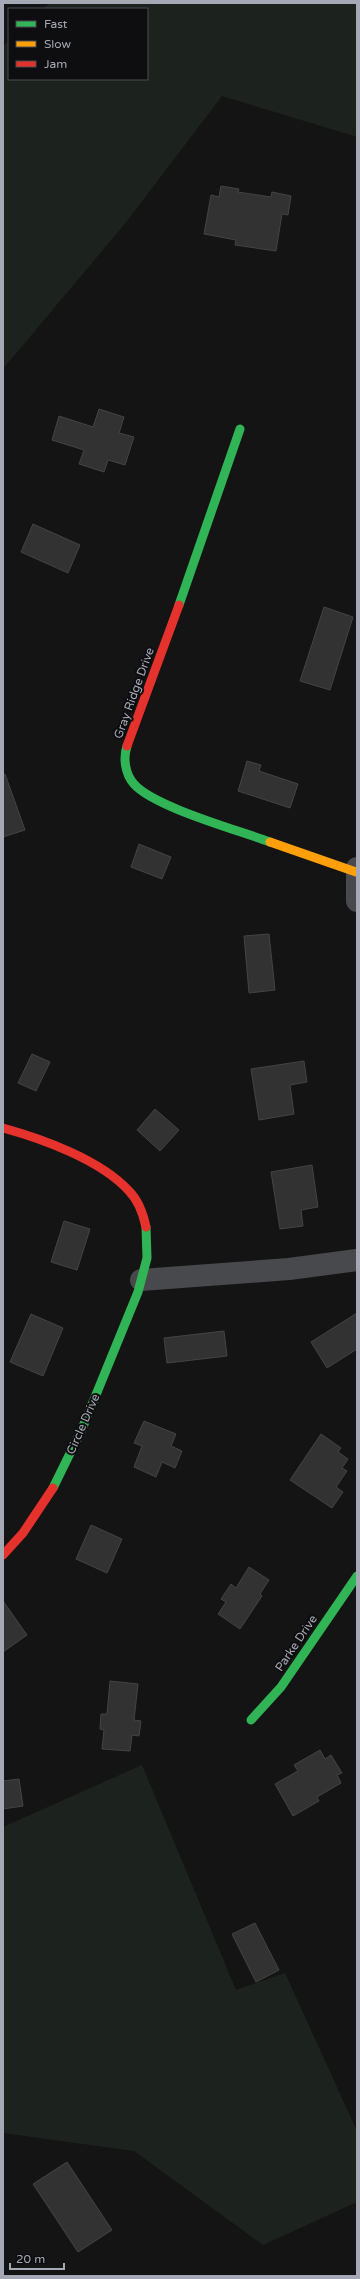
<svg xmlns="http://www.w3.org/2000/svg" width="360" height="2279" viewBox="0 0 360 2279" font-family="'Varela Round',sans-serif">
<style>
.green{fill:#1c231e}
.building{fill:#323233;stroke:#434448}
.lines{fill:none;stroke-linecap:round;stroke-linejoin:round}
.street{stroke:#48494d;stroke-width:22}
.fast{stroke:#30b455;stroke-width:9}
.slow{stroke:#ff9f0a;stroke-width:9}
.jam{stroke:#e5322d;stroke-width:9}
.labels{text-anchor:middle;stroke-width:4;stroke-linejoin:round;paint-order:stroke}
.street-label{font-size:12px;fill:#a5a9b5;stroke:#0e0e10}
</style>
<rect width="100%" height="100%" fill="#141414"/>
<!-- green -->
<g class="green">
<polygon points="49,3 357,3 357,137 222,96 127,221 3,369 3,46 9,41 9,79 147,79 147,9 43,9"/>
<polygon points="142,1765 236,1990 285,1973 357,2131 357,2202 263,2245 134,2151 3,2133 3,1827"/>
</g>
<!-- building -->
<g class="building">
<polygon points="221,186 239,189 238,192 271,197 272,192 291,196 288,215 282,214 276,251 235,245 236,240 204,234 211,195 219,197"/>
<polygon points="99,409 124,417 119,433 134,437 125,465 108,460 104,472 79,464 84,450 52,440 59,416 93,427"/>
<polygon points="33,524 80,545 68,573 21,552"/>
<polygon points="324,607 353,617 330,690 300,681"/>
<polygon points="247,761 261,765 259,771 298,784 290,808 238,791"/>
<polygon points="5,774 25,830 3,837 3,775"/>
<polygon points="139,844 171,857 162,879 131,867"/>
<polygon points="269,934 275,990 249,993 244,936"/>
<polygon points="32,1054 50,1062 36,1091 18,1083"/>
<polygon points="304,1061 307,1082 290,1085 294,1114 259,1120 251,1069"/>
<polygon points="155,1109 179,1130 160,1151 137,1130"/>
<polygon points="312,1165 318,1207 301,1210 303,1226 280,1229 271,1172"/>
<polygon points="64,1221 90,1229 77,1270 51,1262"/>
<polygon points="357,1313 357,1349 327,1368 311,1342"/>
<polygon points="31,1314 63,1328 43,1376 10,1362"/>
<polygon points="224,1331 227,1356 167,1363 164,1338"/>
<polygon points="144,1421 176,1434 171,1446 182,1451 175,1468 162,1462 156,1477 134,1467 142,1446 134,1443"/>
<polygon points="321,1434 341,1448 338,1452 348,1459 342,1468 347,1471 336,1487 343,1492 332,1508 290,1480"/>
<polygon points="91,1525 122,1539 107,1573 76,1559"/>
<polygon points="249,1567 269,1580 260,1594 262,1596 240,1629 218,1614 226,1602 221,1599 231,1584 236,1588"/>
<polygon points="3,1601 27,1635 3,1652"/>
<polygon points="110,1681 138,1684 134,1720 141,1721 139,1736 132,1735 130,1751 102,1749 104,1730 100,1729 101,1714 107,1714"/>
<polygon points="320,1750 325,1759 331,1755 342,1773 337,1775 341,1783 317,1797 319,1801 293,1816 275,1784 298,1771 294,1765"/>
<polygon points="19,1779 23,1806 3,1809 3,1781"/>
<polygon points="255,1923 279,1970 256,1982 232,1934"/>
<polygon points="67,2162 112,2230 78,2252 33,2184"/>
</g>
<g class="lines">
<!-- street -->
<g class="street">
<polyline points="357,868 357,901"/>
<polyline points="141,1280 289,1269 357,1260"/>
</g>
<!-- fast -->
<g class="fast">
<polyline points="179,605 240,429"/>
<path d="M127,746C123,758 125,774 134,784C154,807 238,830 270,842"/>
<polyline points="53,1488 82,1429 138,1292 147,1258 146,1227"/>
<polyline points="251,1720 281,1687 357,1576"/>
</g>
<!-- slow -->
<polyline class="slow" points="270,842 356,872"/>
<!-- jam -->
<g class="jam">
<polyline points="127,746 179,605"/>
<path d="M3,1128C43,1139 101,1160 129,1191C139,1201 143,1213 146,1227"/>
<polyline points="3,1555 23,1533 53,1488"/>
</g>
</g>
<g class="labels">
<!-- street labels -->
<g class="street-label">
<text transform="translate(134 693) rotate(-70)" y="4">Gray Ridge Drive</text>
<text transform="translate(83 1424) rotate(-66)" y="4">Circle Drive</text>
<text transform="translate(296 1643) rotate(-56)" y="4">Parke Drive</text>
</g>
</g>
<!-- border -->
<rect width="360" height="2279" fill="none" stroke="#a5a9b5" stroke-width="8"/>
<!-- legend -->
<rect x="8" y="8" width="140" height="72" fill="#0e0e10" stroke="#4a4c52"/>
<rect x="16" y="21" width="20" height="6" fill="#30b455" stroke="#4a4c52"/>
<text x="44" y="28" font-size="12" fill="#a5a9b5">Fast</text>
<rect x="16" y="41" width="20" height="6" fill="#ff9f0a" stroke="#4a4c52"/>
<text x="44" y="48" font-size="12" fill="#a5a9b5">Slow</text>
<rect x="16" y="61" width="20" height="6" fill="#e5322d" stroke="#4a4c52"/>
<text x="44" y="68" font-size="12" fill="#a5a9b5">Jam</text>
<!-- scale -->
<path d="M10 2263v6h54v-6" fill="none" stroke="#a5a9b5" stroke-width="2"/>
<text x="16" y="2263" font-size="12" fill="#a5a9b5" stroke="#0e0e10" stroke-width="3" paint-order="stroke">20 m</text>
</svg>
